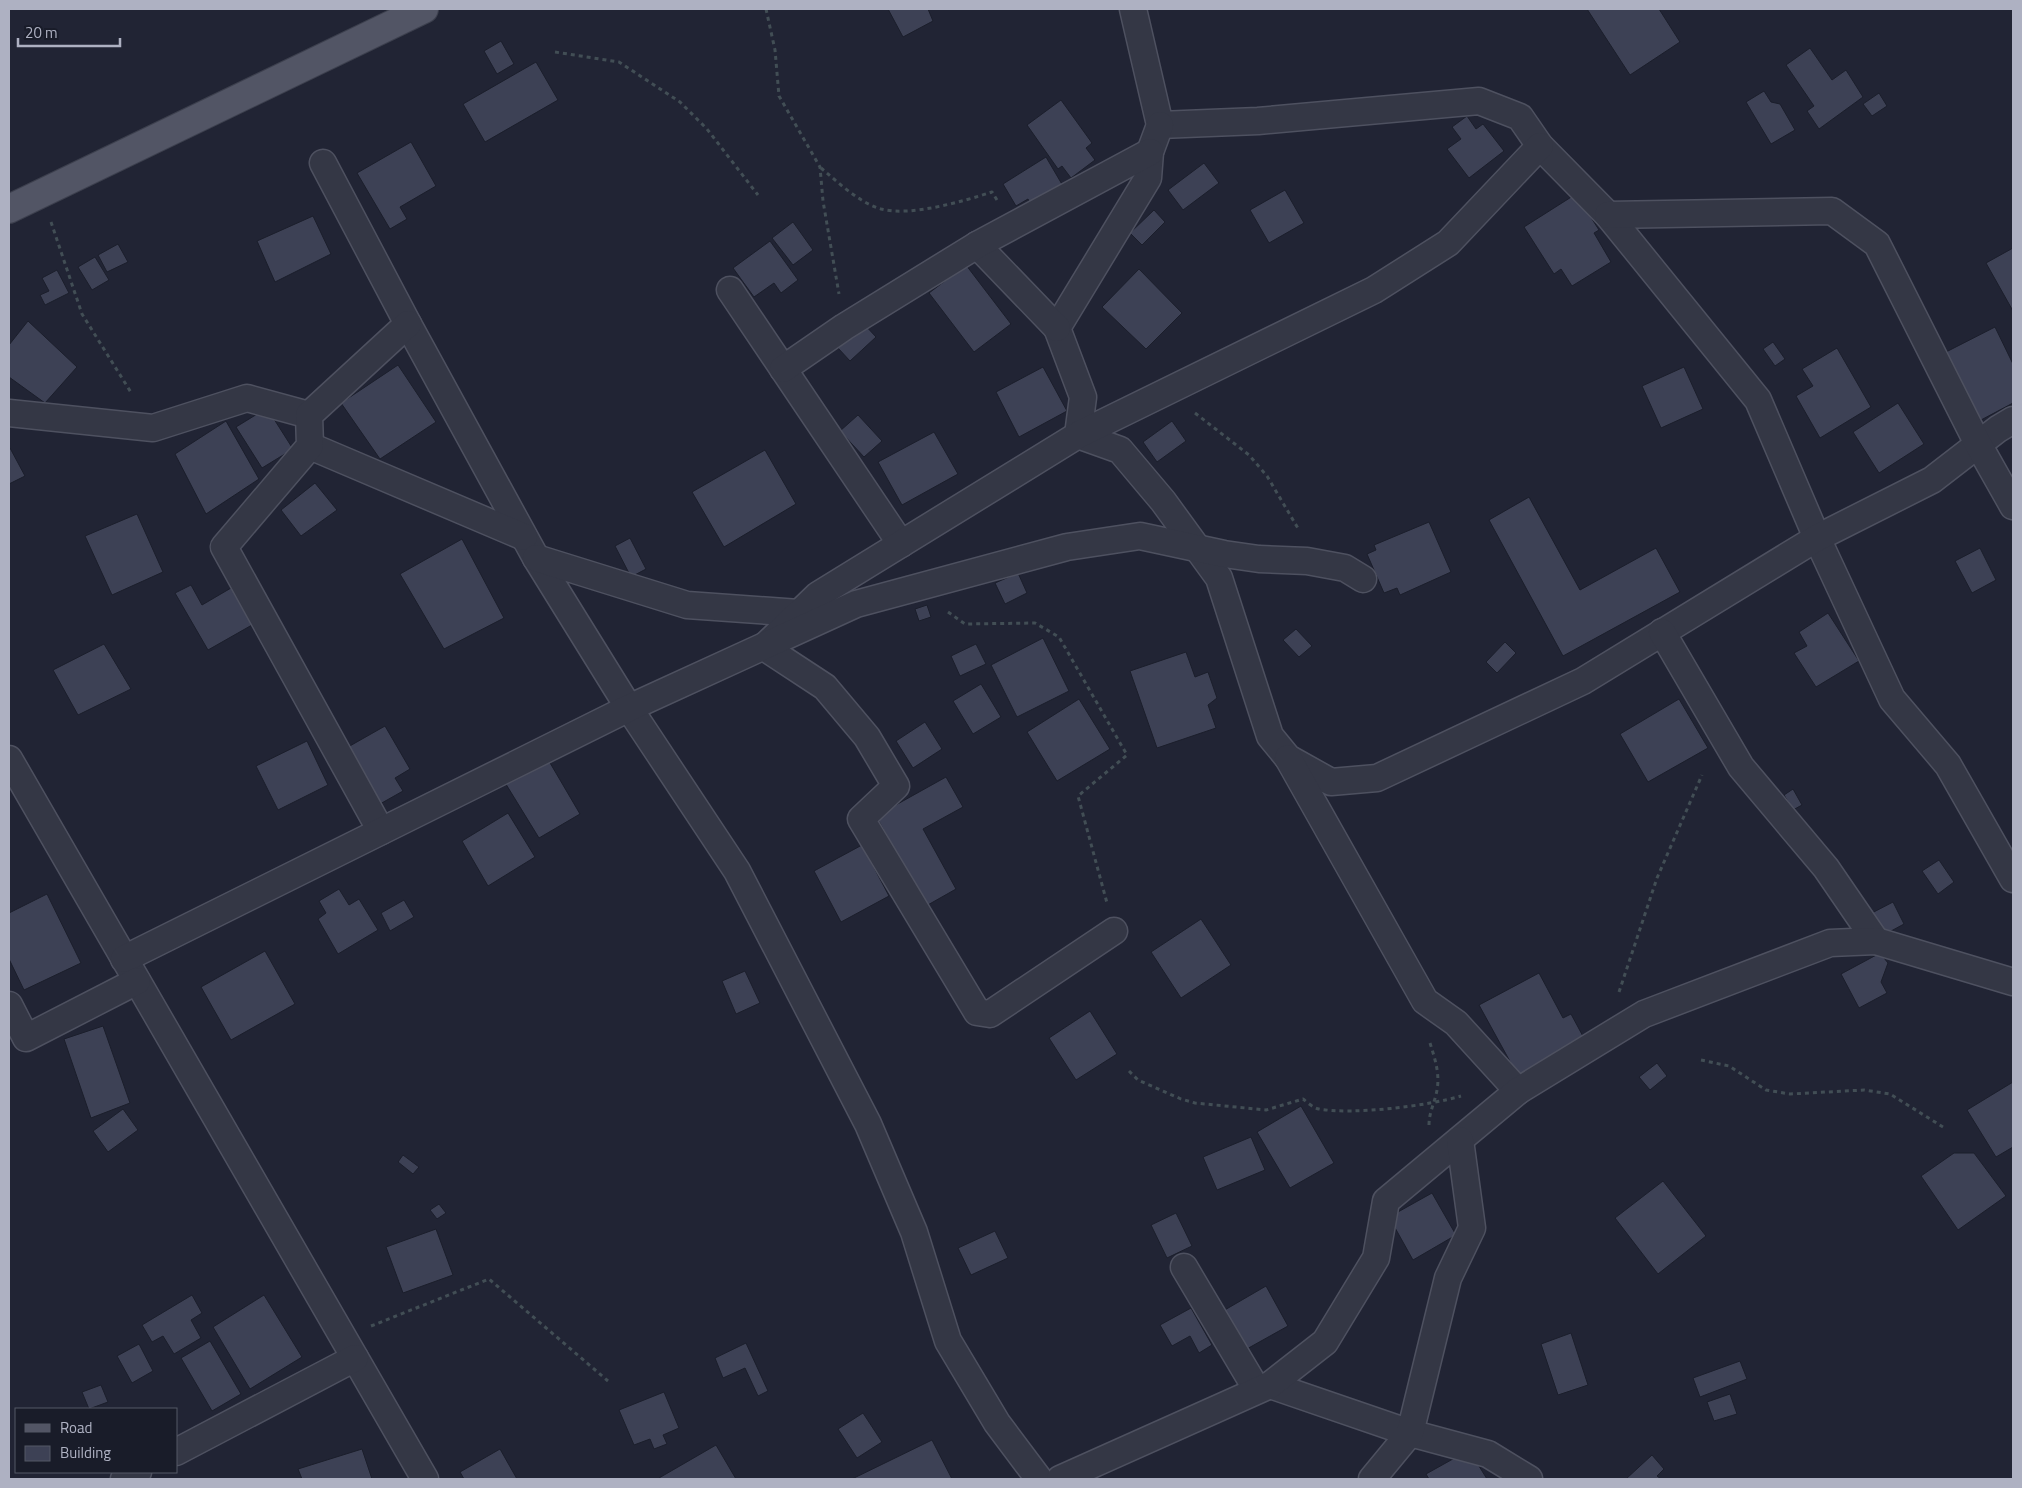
<svg xmlns="http://www.w3.org/2000/svg" width="2022" height="1488" viewBox="0 0 2022 1488" font-family="'Titillium Web',sans-serif">
<style>
.building{fill:#3d4155;stroke:#1b1e2b}
.lines{fill:none;stroke-linecap:round;stroke-linejoin:round}
.street-casing{stroke:#4e5160;stroke-width:29}
.primary-casing{stroke:#3d404e;stroke-width:30}
.path{stroke:#424e55;stroke-width:3;stroke-dasharray:4 4;stroke-linecap:butt}
.street{stroke:#343745;stroke-width:26}
.primary{stroke:#525565;stroke-width:28}
</style>
<rect width="100%" height="100%" fill="#212434"/>
<!-- building -->
<g class="building">
<polygon points="888,9 928,9 933,21 903,37"/>
<polygon points="1587,9 1659,9 1680,42 1630,75"/>
<polygon points="501,41 514,64 497,74 484,51"/>
<polygon points="1810,48 1832,80 1846,70 1863,97 1819,129 1807,111 1814,106 1786,65"/>
<polygon points="536,62 558,100 485,142 463,104"/>
<polygon points="1764,91 1771,102 1780,104 1795,130 1771,144 1746,102"/>
<polygon points="1879,93 1887,106 1872,116 1863,104"/>
<polygon points="1061,100 1092,143 1086,148 1095,160 1071,178 1062,166 1058,169 1027,125"/>
<polygon points="1467,116 1476,129 1483,124 1504,151 1469,178 1447,149 1461,139 1452,127"/>
<polygon points="411,142 436,186 400,207 407,219 390,229 357,173"/>
<polygon points="1046,157 1063,186 1031,205 1028,199 1016,206 1003,184"/>
<polygon points="1204,163 1219,183 1183,210 1168,190"/>
<polygon points="1285,190 1304,223 1269,243 1250,210"/>
<polygon points="1576,194 1599,230 1594,233 1611,262 1572,286 1561,269 1554,274 1524,227"/>
<polygon points="1154,210 1165,222 1142,245 1130,233"/>
<polygon points="313,216 331,254 275,282 257,241"/>
<polygon points="793,222 813,250 793,265 772,238"/>
<polygon points="770,241 798,280 781,293 774,283 754,297 733,268"/>
<polygon points="118,244 128,262 107,272 98,255"/>
<polygon points="2013,248 2013,311 1986,263"/>
<polygon points="95,257 109,280 92,290 78,267"/>
<polygon points="966,265 1011,324 974,352 929,293"/>
<polygon points="1139,269 1182,313 1146,349 1102,307"/>
<polygon points="57,270 69,293 45,305 40,295 49,291 42,278"/>
<polygon points="28,321 77,367 45,403 9,377 9,345"/>
<polygon points="864,324 876,337 850,361 838,348"/>
<polygon points="1995,327 2013,364 2013,403 1981,420 1946,352"/>
<polygon points="1773,342 1785,359 1775,366 1763,349"/>
<polygon points="1837,348 1871,407 1820,438 1796,396 1813,386 1802,369"/>
<polygon points="398,365 436,422 380,459 341,403"/>
<polygon points="1043,367 1067,411 1019,437 996,392"/>
<polygon points="1684,367 1703,409 1661,428 1642,386"/>
<polygon points="1898,403 1924,444 1879,473 1853,432"/>
<polygon points="267,408 293,449 262,468 236,427"/>
<polygon points="858,415 882,441 864,457 840,431"/>
<polygon points="226,421 259,479 206,514 175,454"/>
<polygon points="1172,421 1186,441 1157,462 1143,442"/>
<polygon points="934,432 958,474 902,505 878,462"/>
<polygon points="10,448 25,476 9,484 9,449"/>
<polygon points="765,450 796,504 724,547 692,492"/>
<polygon points="315,483 337,510 301,536 281,510"/>
<polygon points="1529,497 1580,590 1656,548 1680,592 1563,656 1489,520"/>
<polygon points="137,514 163,572 112,595 85,536"/>
<polygon points="1429,522 1451,572 1400,595 1397,588 1384,593 1367,554 1376,550 1374,545"/>
<polygon points="630,538 646,569 631,577 615,546"/>
<polygon points="462,539 504,618 444,649 400,574"/>
<polygon points="1980,548 1996,580 1972,593 1955,561"/>
<polygon points="1018,573 1027,593 1005,604 995,583"/>
<polygon points="191,585 202,605 231,588 252,625 208,650 175,593"/>
<polygon points="927,605 931,617 919,621 915,609"/>
<polygon points="1828,613 1859,661 1816,687 1794,653 1807,646 1799,632"/>
<polygon points="1296,629 1312,646 1299,657 1283,640"/>
<polygon points="1043,638 1069,691 1017,717 991,665"/>
<polygon points="1505,642 1516,653 1497,673 1486,662"/>
<polygon points="104,644 131,689 78,715 53,670"/>
<polygon points="976,644 986,664 960,676 951,656"/>
<polygon points="1186,652 1195,677 1208,672 1217,698 1208,705 1216,728 1157,748 1130,671"/>
<polygon points="981,684 1001,717 973,734 953,701"/>
<polygon points="1079,699 1110,749 1057,781 1027,732"/>
<polygon points="1679,699 1708,748 1648,782 1620,734"/>
<polygon points="925,722 942,749 913,768 896,741"/>
<polygon points="385,726 410,769 395,778 403,791 380,804 348,747"/>
<polygon points="307,741 328,785 278,810 256,766"/>
<polygon points="546,756 580,814 539,838 504,781"/>
<polygon points="946,777 963,807 923,829 956,889 926,906 876,816"/>
<polygon points="1793,789 1802,805 1793,810 1784,795"/>
<polygon points="508,813 535,857 488,886 462,841"/>
<polygon points="862,845 889,896 841,922 814,871"/>
<polygon points="1939,860 1954,882 1938,894 1922,871"/>
<polygon points="339,889 349,905 359,899 378,930 338,954 318,919 326,913 319,901"/>
<polygon points="47,894 81,963 24,990 9,959 9,913"/>
<polygon points="404,900 414,917 390,931 381,913"/>
<polygon points="1893,902 1904,924 1880,937 1868,915"/>
<polygon points="1201,919 1231,965 1181,998 1151,952"/>
<polygon points="265,951 295,1004 231,1040 201,987"/>
<polygon points="1880,953 1888,963 1881,982 1887,993 1859,1008 1841,974"/>
<polygon points="745,971 760,1003 736,1014 722,981"/>
<polygon points="1539,973 1563,1018 1571,1014 1585,1040 1518,1076 1479,1005"/>
<polygon points="1090,1011 1117,1054 1076,1080 1049,1038"/>
<polygon points="103,1026 130,1103 91,1118 64,1039"/>
<polygon points="1657,1063 1667,1076 1650,1090 1639,1077"/>
<polygon points="2013,1082 2013,1147 1996,1157 1967,1110"/>
<polygon points="1301,1106 1334,1163 1290,1188 1257,1132"/>
<polygon points="123,1109 138,1130 108,1152 93,1131"/>
<polygon points="1251,1137 1265,1170 1217,1190 1203,1157"/>
<polygon points="1954,1153 1974,1153 2006,1196 1958,1230 1921,1176"/>
<polygon points="403,1155 419,1167 413,1174 398,1162"/>
<polygon points="1663,1181 1706,1236 1658,1274 1615,1218"/>
<polygon points="1432,1193 1456,1235 1413,1260 1389,1217"/>
<polygon points="439,1204 446,1213 437,1219 430,1210"/>
<polygon points="1176,1213 1192,1246 1167,1258 1151,1225"/>
<polygon points="436,1229 453,1275 403,1293 386,1247"/>
<polygon points="995,1231 1008,1258 971,1275 958,1248"/>
<polygon points="1266,1286 1288,1326 1245,1350 1223,1311"/>
<polygon points="192,1295 202,1313 191,1320 201,1338 174,1354 163,1336 152,1342 142,1325"/>
<polygon points="264,1295 302,1357 250,1389 213,1327"/>
<polygon points="1191,1308 1212,1345 1199,1353 1190,1336 1172,1346 1160,1325"/>
<polygon points="1571,1333 1588,1385 1558,1395 1541,1344"/>
<polygon points="210,1341 241,1394 212,1411 181,1358"/>
<polygon points="746,1343 768,1391 758,1396 745,1368 723,1378 715,1358"/>
<polygon points="139,1344 153,1371 132,1383 117,1356"/>
<polygon points="1740,1361 1747,1379 1700,1397 1693,1378"/>
<polygon points="101,1385 108,1402 89,1409 82,1392"/>
<polygon points="664,1392 679,1428 663,1435 667,1444 654,1449 650,1439 634,1445 619,1410"/>
<polygon points="1730,1394 1737,1414 1714,1421 1707,1402"/>
<polygon points="863,1413 882,1442 857,1458 838,1429"/>
<polygon points="932,1440 952,1479 852,1479"/>
<polygon points="716,1445 736,1479 659,1479 659,1478"/>
<polygon points="362,1449 372,1479 302,1479 298,1469"/>
<polygon points="500,1449 517,1479 464,1479 460,1472"/>
<polygon points="1469,1450 1487,1479 1429,1479 1426,1474"/>
<polygon points="1652,1455 1664,1469 1657,1476 1661,1479 1626,1479"/>
</g>
<g class="lines">
<!-- street casing -->
<g class="street-casing">
<g id="street">
<polyline points="1133,9 1160,125 1258,121 1479,101 1520,117 1540,146 1608,215 1758,400 1817,538 1892,699 1948,765 2013,879"/>
<polyline points="1160,125 1150,152 1148,178 1057,328 1083,397 1078,435 1120,450 1163,501 1219,578 1270,736 1288,758 1331,782 1377,778 1583,681 1817,538 1932,480 1998,429 2013,420"/>
<polyline points="323,163 408,324 536,558 629,708 737,871 868,1124 914,1232 948,1341 997,1423 1039,1479"/>
<polyline points="1608,215 1832,211 1877,244 1978,444 2013,506"/>
<polyline points="977,245 1057,328"/>
<polyline points="730,290 901,544"/>
<polyline points="783,369 844,327 977,245 1150,152"/>
<polyline points="9,413 153,428 247,398 309,415"/>
<polyline points="310,446 524,537"/>
<polyline points="536,558 687,605 799,613"/>
<polyline points="1662,632 1741,767 1826,868 1876,941"/>
<polyline points="1288,758 1425,1001 1456,1023 1518,1091"/>
<polyline points="9,759 425,1479"/>
<polyline points="381,831 224,547 310,446 309,415 408,324"/>
<polyline points="1114,931 990,1014 977,1012 861,819 896,786 867,737 825,687 764,647 818,595 1078,435 1374,290 1448,243 1540,146"/>
<polyline points="124,959 629,708 856,604 1067,547 1140,536 1224,554 1259,559 1307,561 1345,568 1363,579"/>
<polyline points="9,1005 26,1038 137,981"/>
<polyline points="1184,1267 1257,1390"/>
<polyline points="1270,1385 1410,1433 1488,1454 1529,1479"/>
<polyline points="176,1452 355,1358"/>
<polyline points="124,1479 138,1472"/>
<polyline points="1060,1479 1270,1385 1325,1342 1376,1258 1386,1201 1518,1091 1644,1014 1830,943 1876,941 2013,982"/>
<polyline points="1372,1479 1410,1433 1448,1278 1472,1228 1460,1140"/>
</g>
</g>
<!-- primary casing -->
<g class="primary-casing">
<polyline id="primary" points="9,209 424,9"/>
</g>
<!-- path -->
<g class="path">
<polyline points="766,9 775,50 779,96 820,167 823,201 839,294"/>
<polyline points="555,52 619,62 680,102 707,129 758,195"/>
<path d="M821,168C839,183 858,202 881,209C910,217 964,201 992,192L997,200"/>
<polyline points="51,222 82,314 132,394"/>
<polyline points="1195,413 1249,455 1267,476 1299,530"/>
<polyline points="948,612 965,624 1035,623 1059,637 1127,755 1078,796 1107,903"/>
<polyline points="1619,992 1657,878 1702,775"/>
<polyline points="1701,1060 1729,1066 1766,1090 1790,1094 1864,1090 1890,1094 1943,1127"/>
<path d="M1129,1071L1138,1080L1181,1099L1195,1103L1266,1110L1303,1099C1307,1102 1313,1108 1319,1109C1353,1115 1428,1106 1461,1096"/>
<path d="M1429,1125C1429,1112 1435,1102 1437,1090C1440,1074 1435,1059 1430,1043"/>
<polyline points="371,1326 489,1279 608,1381"/>
</g>
<!-- street -->
<use href="#street" class="street"/>
<!-- primary -->
<use href="#primary" class="primary"/>
</g>
<!-- border -->
<rect width="2022" height="1488" fill="none" stroke="#aeb1c2" stroke-width="20"/>
<!-- legend -->
<rect x="15" y="1408" width="162" height="65" fill="#191c29" stroke="#555866"/>
<rect x="25" y="1424" width="25" height="8" fill="#525565" stroke="#555866"/>
<text x="60" y="1433" font-size="15" fill="#aeb1c2">Road</text>
<rect x="25" y="1446" width="25" height="15" fill="#3d4155" stroke="#555866"/>
<text x="60" y="1458" font-size="15" fill="#aeb1c2">Building</text>
<!-- scale -->
<path d="M18 38v8h102v-8" fill="none" stroke="#aeb1c2" stroke-width="2.5"/>
<text x="25" y="38" font-size="15" fill="#aeb1c2" stroke="#191c29" stroke-width="4" paint-order="stroke">20 m</text>
</svg>
